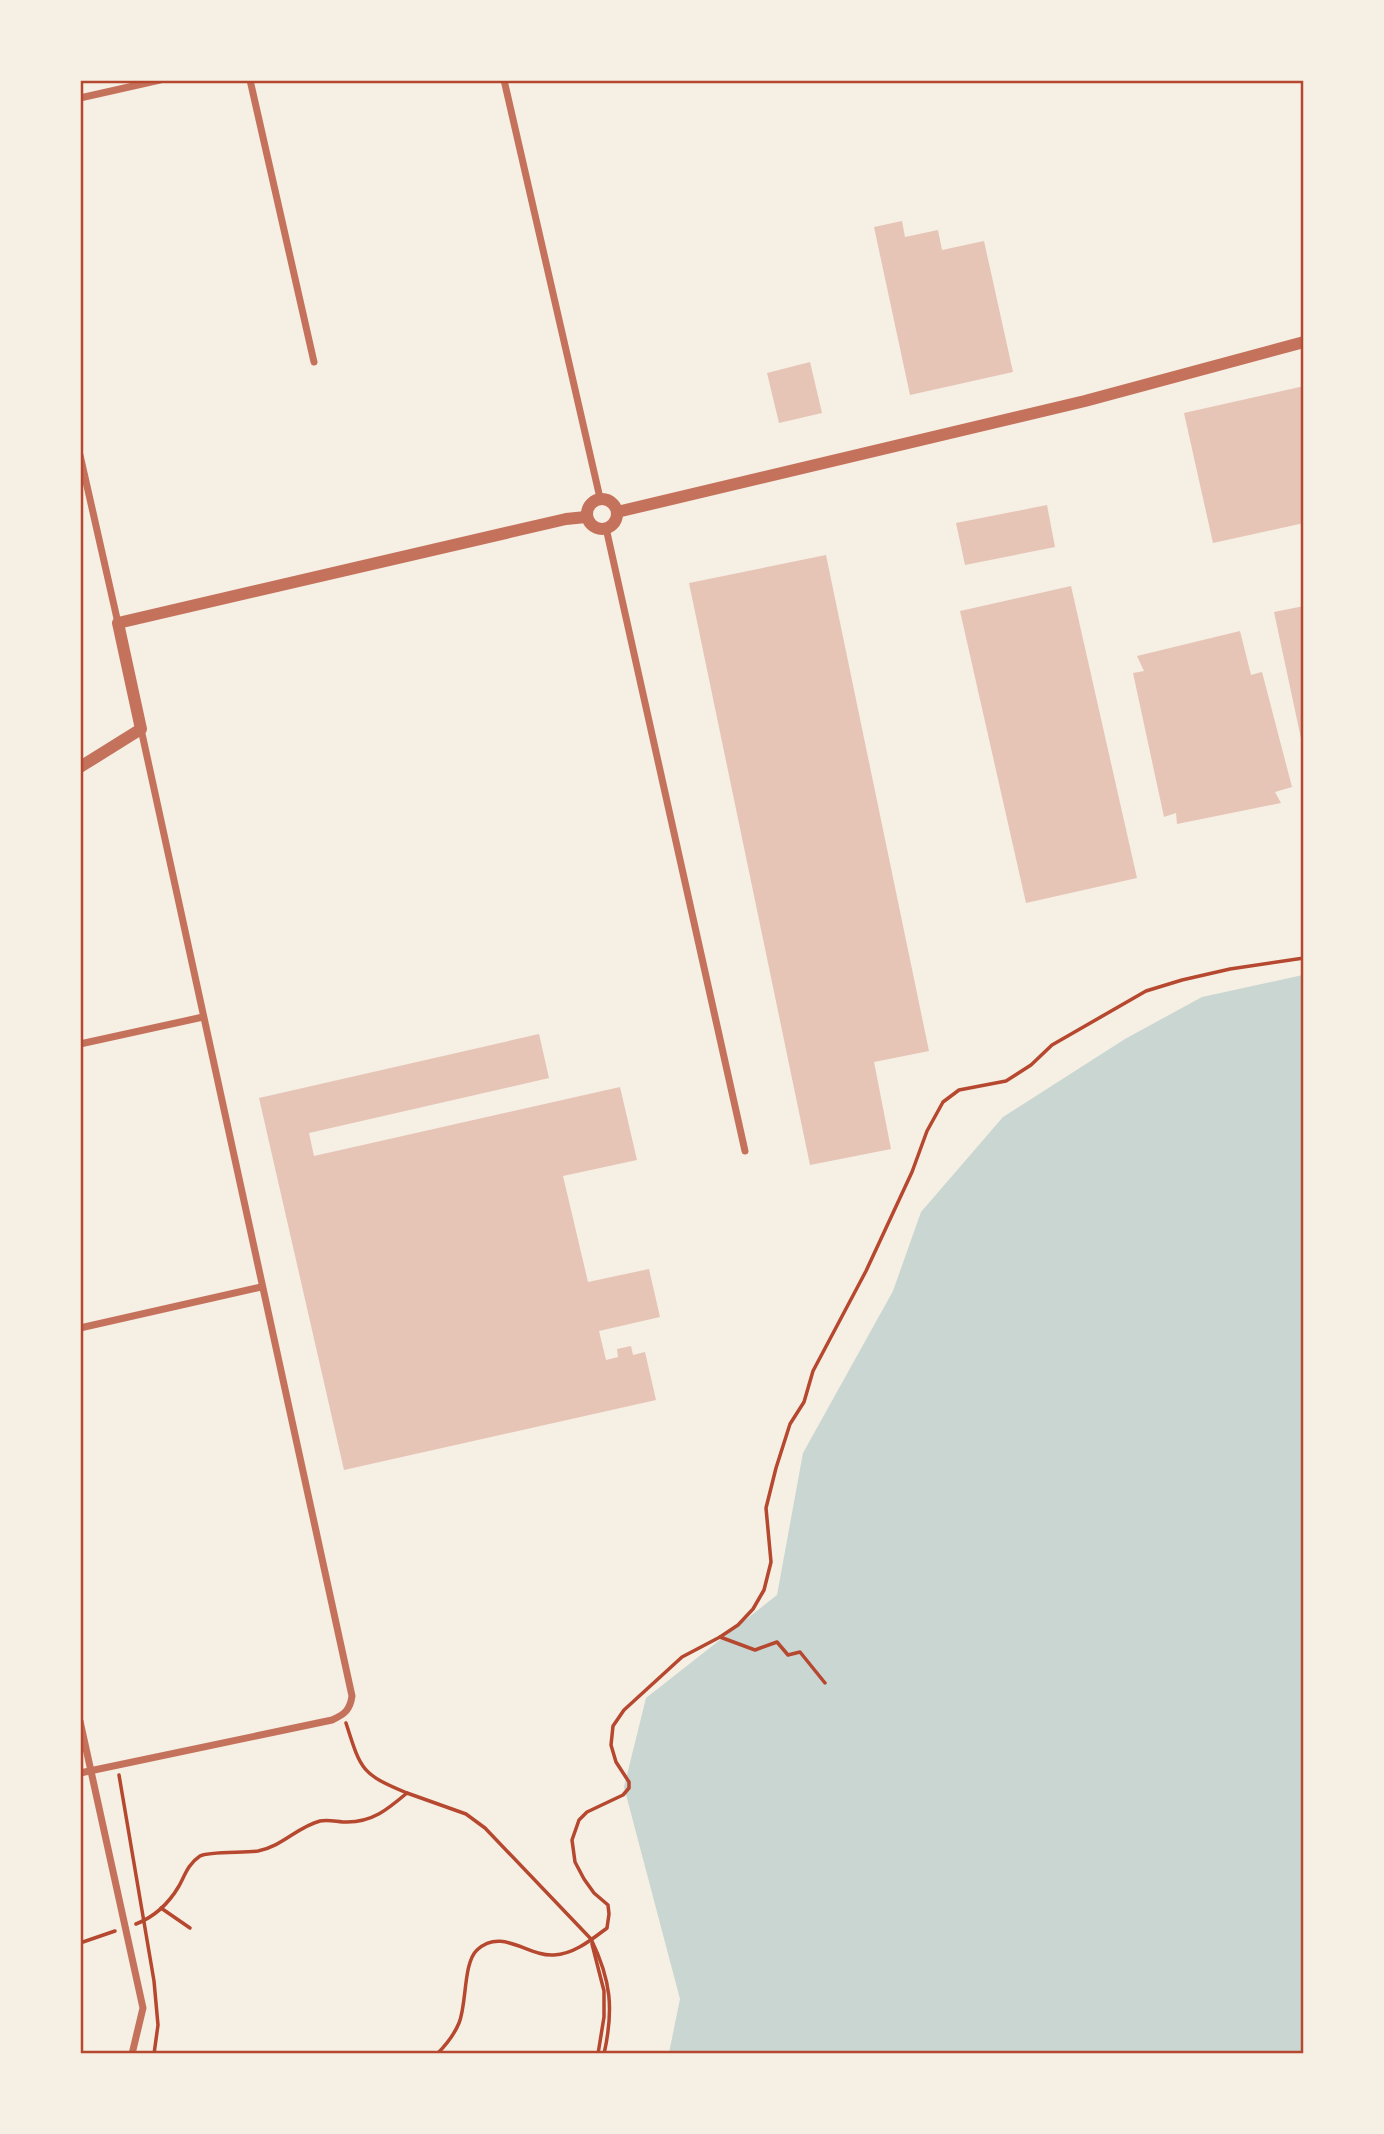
<svg xmlns="http://www.w3.org/2000/svg" width="1384" height="2134" viewBox="0 0 1384 2134" font-family="Karla,sans-serif">
<style>
.water{fill:#c9d6d2}
.building{fill:#e6c5b7}
.lines{fill:none;stroke-linecap:round;stroke-linejoin:round}
.path{stroke:#b5482f;stroke-width:3.5}
.minor{stroke:#c5725c;stroke-width:7}
.tertiary{stroke:#c5725c;stroke-width:12}
.neatline{fill:none;stroke:#b5482f;stroke-width:2.5}
</style>
<rect width="100%" height="100%" fill="#f6efe4"/>
<!-- water -->
<polygon class="water" points="1303,975 1303,2053 669,2053 680,1999 624,1787 646,1698 777,1595 803,1453 893,1291 921,1212 1003,1117 1125,1039 1202,997"/>
<!-- building -->
<g class="building">
<polygon points="902,221 905,237 938,230 942,250 984,241 1013,372 910,395 874,227"/>
<polygon points="810,362 822,413 779,423 767,373"/>
<polygon points="1304,386 1304,523 1213,543 1184,413"/>
<polygon points="1047,505 1055,547 965,565 956,523"/>
<polygon points="826,555 929,1051 874,1062 891,1149 810,1165 689,583"/>
<polygon points="1071,586 1137,878 1026,903 960,611"/>
<polygon points="1304,606 1304,743 1302,743 1274,612"/>
<polygon points="1240,631 1251,675 1262,672 1292,787 1275,792 1281,803 1177,824 1176,813 1164,817 1133,673 1144,671 1137,656"/>
<polygon points="539,1034 549,1078 309,1133 314,1156 620,1087 637,1160 563,1176 588,1282 649,1269 660,1317 599,1331 606,1360 618,1357 617,1349 631,1346 633,1355 645,1352 656,1400 344,1470 259,1098"/>
</g>
<g class="lines">
<!-- path -->
<g class="path">
<polyline points="720,1637 755,1650 777,1642 788,1655 800,1652 825,1683"/>
<path d="M346,1723C361,1770 361,1774 407,1793"/>
<polyline points="119,1775 154,1981 158,2025 154,2054"/>
<polyline points="161,1908 190,1928"/>
<path d="M136,1924C154,1917 169,1903 179,1886C185,1875 188,1864 200,1856C208,1851 244,1853 258,1851C283,1846 297,1827 320,1821C328,1819 338,1822 347,1822C373,1822 388,1809 407,1793L466,1814L485,1828L591,1939C611,1980 614,2009 604,2054"/>
<polyline points="80,1943 115,1931"/>
<polyline points="592,1944 604,1991 604,2017 598,2054"/>
<path d="M437,2054C446,2045 454,2035 459,2023C467,2004 463,1963 477,1950C502,1927 528,1957 554,1955C574,1954 591,1940 607,1928L609,1914L608,1905L594,1893L584,1879L575,1862L572,1840L579,1820L587,1812L623,1795L629,1788V1782L616,1762L611,1745L613,1726L624,1710L682,1657L720,1637L738,1625L753,1609L764,1590L771,1562L766,1508L776,1468L790,1424L804,1402L813,1371L866,1271L912,1172L927,1131L943,1102L959,1090L1006,1081L1031,1065L1052,1045L1146,991L1182,980L1230,969L1304,958"/>
</g>
<!-- minor -->
<g class="minor">
<polyline points="250,80 314,362"/>
<polyline points="504,80 600,498"/>
<polyline points="80,98 160,80"/>
<polyline points="80,455 118,623"/>
<polyline points="606,528 745,1151"/>
<polyline points="80,1044 203,1017"/>
<polyline points="80,1328 261,1287"/>
<polyline points="80,1721 143,2008 132,2054"/>
<path d="M80,1773L332,1720C345,1714 350,1710 352,1696L141,729"/>
</g>
<!-- tertiary -->
<g class="tertiary">
<circle cx="602" cy="514" r="15"/>
<polyline points="617,512 1085,401 1304,342"/>
<polyline points="80,767 141,729 118,623 566,519 586,517"/>
</g>
</g>
<!-- border -->
<rect width="1384" height="2134" fill="none" stroke="#f6efe4" stroke-width="164"/>
<rect x="82" y="82" width="1220" height="1970" class="neatline"/>
</svg>
